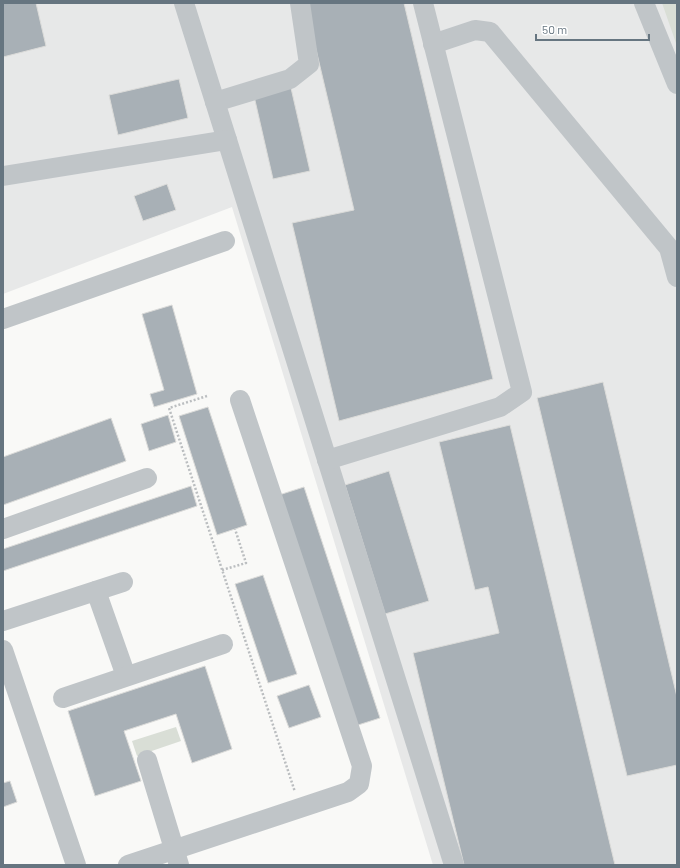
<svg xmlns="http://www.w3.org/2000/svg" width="680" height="868" viewBox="0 0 680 868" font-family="Barlow,sans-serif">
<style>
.built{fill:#e7e8e8}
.green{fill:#d9ded6}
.building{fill:#a8b0b6;stroke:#dbdbd9}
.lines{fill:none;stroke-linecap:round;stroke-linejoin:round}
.path{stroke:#bbbec0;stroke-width:2.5;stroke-dasharray:2 2;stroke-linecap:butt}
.minor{stroke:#c0c5c8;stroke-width:20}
</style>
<rect width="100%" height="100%" fill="#f9f9f7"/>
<!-- built -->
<polygon class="built" points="3,3 677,3 677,865 433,865 232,207 3,294"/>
<!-- green -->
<g class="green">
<polygon points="662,3 677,3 677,46"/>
<polygon points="176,727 181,741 137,756 132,741"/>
</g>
<!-- building -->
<g class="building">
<polygon points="3,3 36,3 46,46 3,57"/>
<polygon points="305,3 404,3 493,379 339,421 292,223 354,210"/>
<polygon points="179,79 188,118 118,135 109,95"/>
<polygon points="291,88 310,171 273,179 254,96"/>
<polygon points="167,184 176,210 143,221 134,196"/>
<polygon points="172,305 197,394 154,407 150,394 164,390 142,314"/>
<polygon points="603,382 677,697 677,765 627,776 537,398"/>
<polygon points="208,407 247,525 217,535 179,416"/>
<polygon points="168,415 176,442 149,451 141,424"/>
<polygon points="111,418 126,461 3,505 3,457"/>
<polygon points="510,425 615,865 464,865 413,653 499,633 488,587 475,590 439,442"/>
<polygon points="389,471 429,601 385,614 345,485"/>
<polygon points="191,486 197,506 3,571 3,549"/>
<polygon points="304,487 380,718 355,726 279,495"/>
<polygon points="263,575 297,674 268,683 235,584"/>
<polygon points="205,666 232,749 192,763 176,714 124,731 141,781 95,796 68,711"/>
<polygon points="309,685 321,717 289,728 277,696"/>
<polygon points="10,781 17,802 3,807 3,783"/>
</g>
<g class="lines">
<!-- path -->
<g class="path">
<polyline points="207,396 169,408 295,792"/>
<polyline points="222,570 246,563 235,529"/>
</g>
<!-- minor -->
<g class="minor">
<polyline points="184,3 227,140"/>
<polyline points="644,3 677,84"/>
<polyline points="433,44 475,30 490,32 669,248 677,277"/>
<polyline points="215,102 290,79 309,64 300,3"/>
<polyline points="3,176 227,140 454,865"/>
<polyline points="3,319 225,241"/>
<polyline points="327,460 500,407 522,392 423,3"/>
<polyline points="3,529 147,478"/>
<polyline points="96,591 126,676"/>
<polyline points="3,621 123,582"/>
<polyline points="3,650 76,865"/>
<polyline points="63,698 223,644"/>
<polyline points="147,760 179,865"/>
<polyline points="128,865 348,792 359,784 362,766 240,400"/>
</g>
</g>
<!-- border -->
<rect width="680" height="868" fill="none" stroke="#667580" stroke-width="8"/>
<!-- scale -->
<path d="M536 34v6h113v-6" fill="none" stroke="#667580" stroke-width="2"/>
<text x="542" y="34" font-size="12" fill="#667580" stroke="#ffffff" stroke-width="3" paint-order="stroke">50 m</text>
</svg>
